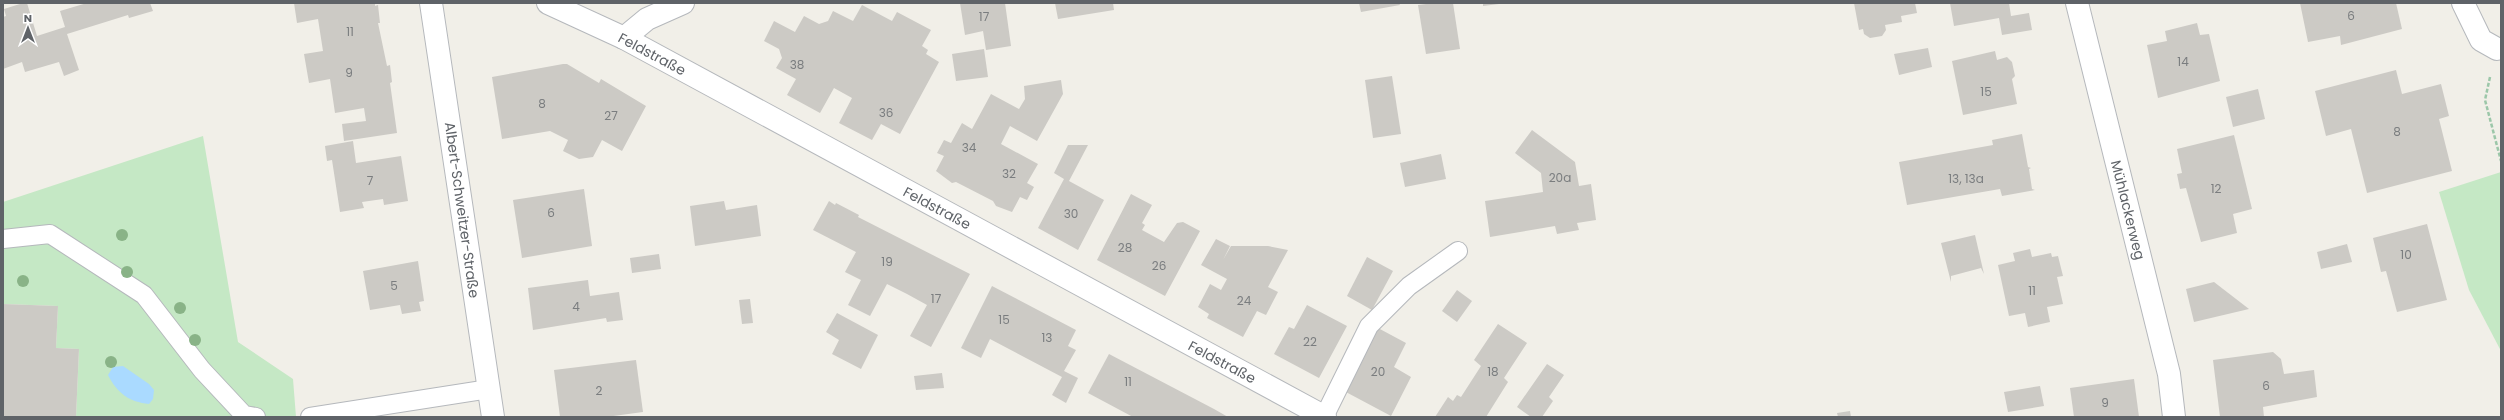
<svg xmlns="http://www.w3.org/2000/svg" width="2504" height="420" viewBox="0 0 2504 420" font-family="Poppins,sans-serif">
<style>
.green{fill:#c5e8c5}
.water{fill:#aadaff}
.building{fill:#cccac5}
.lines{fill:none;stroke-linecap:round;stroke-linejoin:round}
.lane-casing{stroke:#b5b8bc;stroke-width:20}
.street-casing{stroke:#b5b8bc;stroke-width:24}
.path{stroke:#9cc7a9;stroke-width:2.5;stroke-dasharray:4 2;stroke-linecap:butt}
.lane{stroke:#fff;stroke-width:18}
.street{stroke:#fff;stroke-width:22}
.tree{fill:#89b387}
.labels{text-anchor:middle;stroke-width:3;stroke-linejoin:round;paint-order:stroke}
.number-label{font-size:12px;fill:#7a7d7f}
.street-label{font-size:14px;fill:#5f6368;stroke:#fff}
</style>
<rect width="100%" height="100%" fill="#f1efe8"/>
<!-- green -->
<g class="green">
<polygon points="203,136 238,342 293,379 296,417 76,417 79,349 56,348 58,306 3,304 3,202"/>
<polygon points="2501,172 2501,351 2469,290 2439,192"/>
</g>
<!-- water -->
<path class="water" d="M123,366L149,384L154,390L153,399L149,404C129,402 117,393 108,375L113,367Z"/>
<!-- building -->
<g class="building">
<polygon points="23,3 27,3 37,36 65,27 60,11 87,3 150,3 153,11 129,18 128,15 67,34 79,70 64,76 59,62 25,72 22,62 3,69 3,17 6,16 4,9"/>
<polygon points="294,3 375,3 375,6 378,5 380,23 378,23 387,66 390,65 392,82 390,83 397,133 344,141 342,124 366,121 364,108 335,113 330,79 309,83 304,54 323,51 318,19 297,23"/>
<polygon points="960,3 1005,3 1011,46 986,50 983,31 965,35"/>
<polygon points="1055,3 1113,3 1114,10 1058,19"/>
<polygon points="1359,3 1399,3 1400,5 1361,12"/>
<polygon points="1434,3 1453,3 1460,49 1426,54 1418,5"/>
<polygon points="1483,3 1499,3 1499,4 1483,6"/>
<polygon points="1854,3 1915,3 1917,13 1901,16 1902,22 1885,25 1886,30 1882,36 1870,38 1864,34 1863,29 1859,30"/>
<polygon points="1950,3 2009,3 2011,16 2029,13 2032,30 2002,35 1999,18 1954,26"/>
<polygon points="2300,3 2396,3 2402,29 2341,45 2340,36 2308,42"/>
<polygon points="862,5 892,21 897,12 931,30 922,46 928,50 926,54 939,62 900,134 881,124 872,140 839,123 852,98 834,88 820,113 787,95 796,79 776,68 782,58 779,49 764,41 774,21 795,32 804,16 819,24 828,21 833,11 853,21"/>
<polygon points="2197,23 2200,35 2209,34 2220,81 2158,98 2147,45 2167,41 2165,31"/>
<polygon points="1928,48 1932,67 1899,75 1894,54"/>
<polygon points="984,49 988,77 956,81 952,54"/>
<polygon points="1995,51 1997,60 2007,57 2012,62 2015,76 2012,79 2017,104 1963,115 1952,61"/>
<polygon points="563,64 567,64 599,83 601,79 646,106 622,151 602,140 593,157 579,159 563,151 568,140 550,131 502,139 492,77"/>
<polygon points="2396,70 2402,94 2441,84 2449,116 2439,119 2452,171 2367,193 2351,129 2326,136 2315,91"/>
<polygon points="1392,76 1401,134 1373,138 1365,80"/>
<polygon points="1061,80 1063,94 1037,141 1010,126 1001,144 1038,164 1027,183 1034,187 1027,200 1020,197 1012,212 996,206 993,201 956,182 952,183 936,171 944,156 937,153 944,140 951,143 962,123 972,129 991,94 1019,109 1025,99 1024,86"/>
<polygon points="2258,89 2265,119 2233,127 2226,97"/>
<polygon points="1532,130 1575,162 1579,186 1591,184 1596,220 1577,223 1579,230 1557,234 1555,226 1490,237 1485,201 1543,192 1541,173 1515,153"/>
<polygon points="2022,134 2028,167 2031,168 2029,169 2032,189 2035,190 2002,196 2000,189 1907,205 1899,162 1993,145 1992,140"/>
<polygon points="2234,135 2252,209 2233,214 2237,233 2201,242 2186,188 2180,189 2177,174 2182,173 2177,149"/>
<polygon points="353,141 356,163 401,156 408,201 384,205 383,199 362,202 364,208 340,212 332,160 327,161 325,146"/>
<polygon points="1068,145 1088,145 1069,181 1104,200 1078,250 1038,228 1064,179 1054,173"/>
<polygon points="1441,154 1446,179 1405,187 1400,163"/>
<polygon points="584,189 592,246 522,258 513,200"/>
<polygon points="1131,194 1152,205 1142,223 1145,225 1142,230 1164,242 1177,223 1183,222 1200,231 1165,296 1097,260"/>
<polygon points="724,201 726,210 757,205 761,236 695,246 690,206"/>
<polygon points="829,201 835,205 836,203 859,215 858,217 970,274 931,347 910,336 927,305 907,294 887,284 870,316 848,305 861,280 845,272 856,252 813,230"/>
<polygon points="2427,224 2447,300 2397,312 2386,271 2381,272 2373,238"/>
<polygon points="1975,235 1984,274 1981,268 1951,276 1951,282 1941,243"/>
<polygon points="1216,239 1230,246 1223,260 1231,246 1268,246 1288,250 1268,287 1278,292 1266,315 1257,311 1243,337 1207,318 1209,314 1198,307 1210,284 1221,290 1227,279 1201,265"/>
<polygon points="2347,244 2352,262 2321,269 2317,252"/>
<polygon points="2030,249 2032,257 2051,253 2052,257 2058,256 2063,276 2057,277 2063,304 2047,307 2050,322 2028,327 2025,313 2009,316 1998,265 2015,261 2013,253"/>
<polygon points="659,254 661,269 632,273 630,258"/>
<polygon points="1367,257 1393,271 1372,310 1347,296"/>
<polygon points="418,261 424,301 419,302 421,311 402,314 400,305 370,310 363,271"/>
<polygon points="588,280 590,296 619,292 623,320 607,322 606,318 533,330 528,288"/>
<polygon points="2214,282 2249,309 2194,322 2186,289"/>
<polygon points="992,286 1076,330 1068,346 1076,350 1064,371 1078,378 1066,403 1052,395 1062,377 990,339 981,358 961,348"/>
<polygon points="1457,290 1472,301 1457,322 1442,311"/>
<polygon points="750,299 753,323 742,324 739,300"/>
<polygon points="3,304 58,306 56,348 79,349 76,417 3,417"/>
<polygon points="1307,305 1347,326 1319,378 1274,354 1289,327 1294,329"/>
<polygon points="837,313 878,335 861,369 832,354 839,340 826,332"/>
<polygon points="1498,324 1527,343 1504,378 1508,382 1486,417 1435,417 1448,397 1453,401 1457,395 1461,397 1481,366 1474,360"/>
<polygon points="1378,328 1406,343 1394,367 1411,377 1391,416 1344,391"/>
<polygon points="2273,352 2281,359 2284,374 2314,370 2317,397 2263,407 2264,417 2220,417 2213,360"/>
<polygon points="1109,354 1214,409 1228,417 1133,417 1088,393"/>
<polygon points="636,360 643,412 606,417 560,417 554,370"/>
<polygon points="1547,364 1564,375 1549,397 1553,401 1542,417 1531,417 1517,407"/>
<polygon points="942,373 944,388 916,390 914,376"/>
<polygon points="2134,379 2139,417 2074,417 2070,388"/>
<polygon points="2040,386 2044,406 2008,412 2004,392"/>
<polygon points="1850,411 1851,417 1838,417 1837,413"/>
</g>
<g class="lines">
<!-- lane casing -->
<g class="lane-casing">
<g id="lane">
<polyline points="3,239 50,234 144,295 202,370 244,415 256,417"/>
<polyline points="310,417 489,389"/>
<polyline points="1324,417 1369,326 1409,286 1458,251"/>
</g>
</g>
<!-- street casing -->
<g class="street-casing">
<g id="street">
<polyline points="431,3 493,417"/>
<polyline points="548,3 624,38 1325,417"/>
<polyline points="2077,3 2169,374 2174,417"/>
<polyline points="2463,3 2481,40 2497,49"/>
<polyline points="624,38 647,19 683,3"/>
</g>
</g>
<!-- path -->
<polyline class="path" points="2490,77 2485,100 2501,161"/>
<!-- lane -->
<use href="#lane" class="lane"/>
<!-- street -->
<use href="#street" class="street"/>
</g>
<!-- trees -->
<g class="tree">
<circle cx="122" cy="235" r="6"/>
<circle cx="127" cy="272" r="6"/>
<circle cx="23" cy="281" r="6"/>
<circle cx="180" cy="308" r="6"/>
<circle cx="195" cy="340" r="6"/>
<circle cx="111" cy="362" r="6"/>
</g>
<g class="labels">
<!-- number labels -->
<g class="number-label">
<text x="2351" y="20">6</text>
<text x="984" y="21">17</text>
<text x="350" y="36">11</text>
<text x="2183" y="66">14</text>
<text x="797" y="69">38</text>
<text x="349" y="77">9</text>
<text x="1986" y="96">15</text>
<text x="542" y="108">8</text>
<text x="886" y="117">36</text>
<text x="611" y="120">27</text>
<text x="2397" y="136">8</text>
<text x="969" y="152">34</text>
<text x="1009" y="178">32</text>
<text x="1560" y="182">20a</text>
<text x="1966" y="183">13, 13a</text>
<text x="370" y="185">7</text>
<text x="2216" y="193">12</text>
<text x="551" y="217">6</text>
<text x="1071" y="218">30</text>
<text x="1125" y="252">28</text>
<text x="2406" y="259">10</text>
<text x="887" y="266">19</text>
<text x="1159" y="270">26</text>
<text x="394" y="290">5</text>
<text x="2032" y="295">11</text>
<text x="936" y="303">17</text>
<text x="1244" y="305">24</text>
<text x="576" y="311">4</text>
<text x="1004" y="324">15</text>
<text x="1047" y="342">13</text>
<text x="1310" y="346">22</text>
<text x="1378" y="376">20</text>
<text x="1493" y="376">18</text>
<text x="1128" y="386">11</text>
<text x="2266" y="390">6</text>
<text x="599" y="395">2</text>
<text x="2105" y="407">9</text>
</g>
<!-- street labels -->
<g class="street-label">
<text transform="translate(652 54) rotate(28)" y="5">Feldstraße</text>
<text transform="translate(937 208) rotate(28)" y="5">Feldstraße</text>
<text transform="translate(462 210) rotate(82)" y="5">Albert-Schweitzer-Straße</text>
<text transform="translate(2128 210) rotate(76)" y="5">Mühlackerweg</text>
<text transform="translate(1222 362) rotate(28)" y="5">Feldstraße</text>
</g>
</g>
<!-- border -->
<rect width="2504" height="420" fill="none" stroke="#5f6368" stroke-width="8"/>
<!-- north arrow -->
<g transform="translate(28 28)" stroke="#ffffff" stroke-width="3" paint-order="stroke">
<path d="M0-3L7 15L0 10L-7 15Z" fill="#5f6368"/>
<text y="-6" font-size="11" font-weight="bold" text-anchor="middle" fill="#5f6368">N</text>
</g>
</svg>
